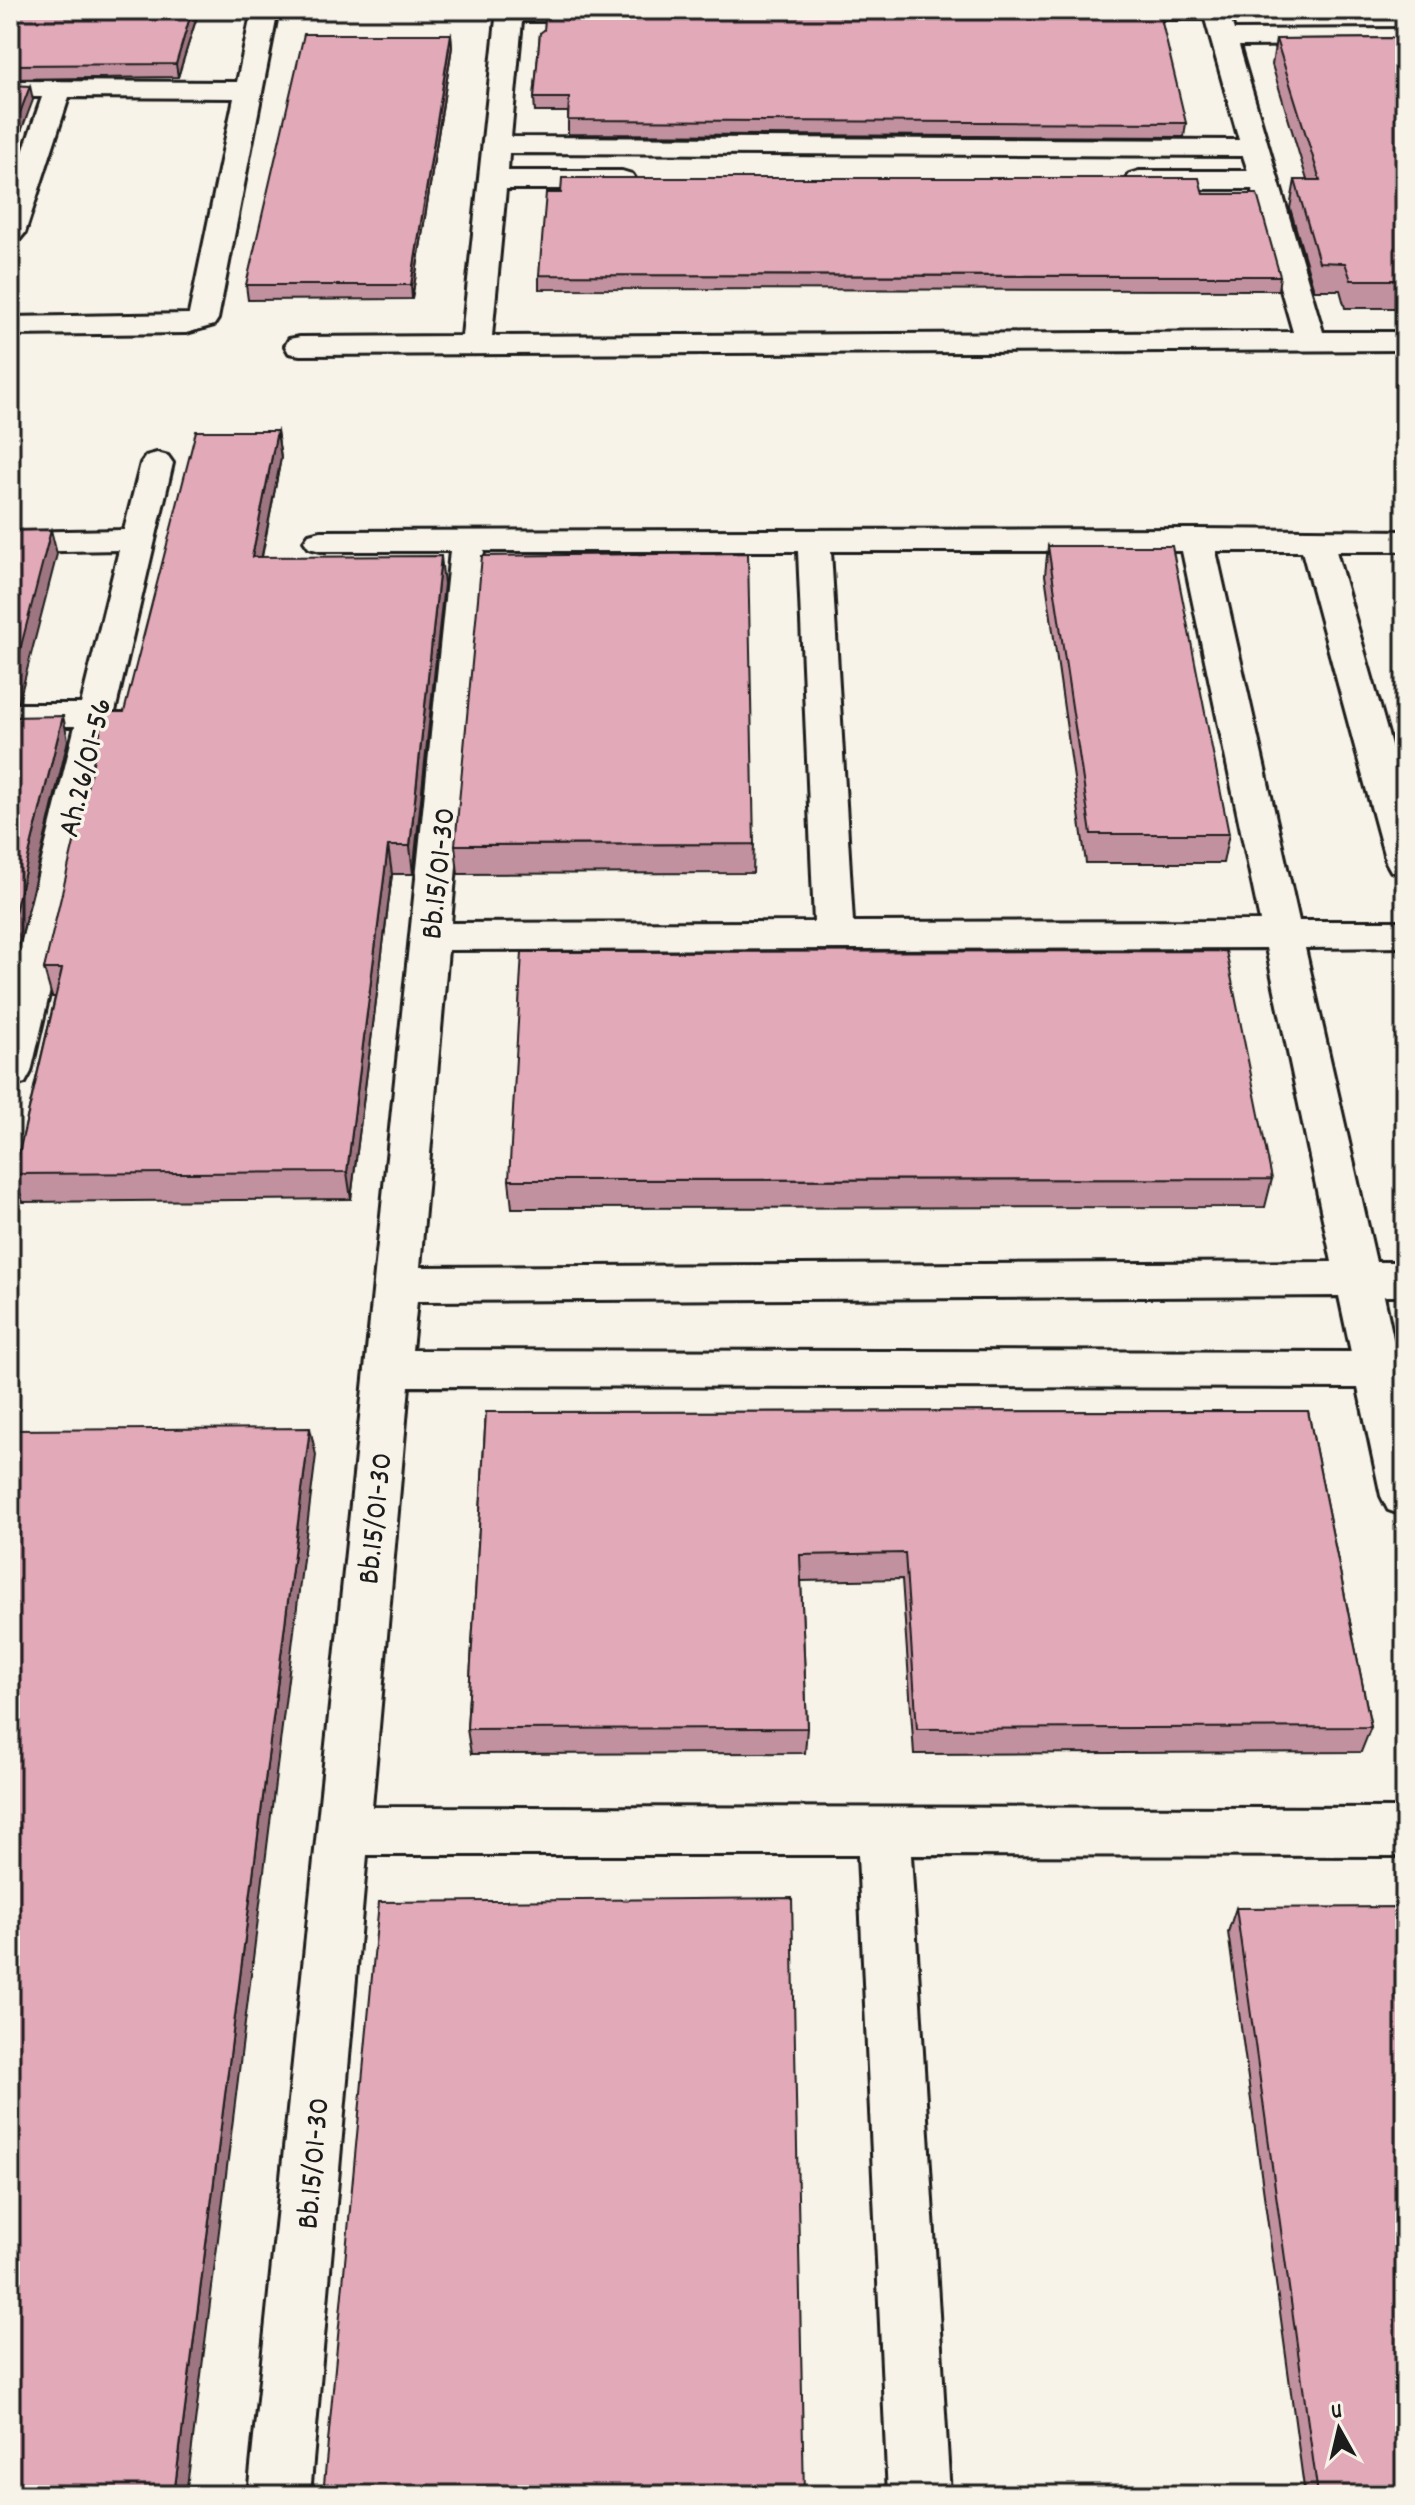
<svg xmlns="http://www.w3.org/2000/svg" width="1415" height="2505" viewBox="0 0 1415 2505" font-family="Dekko,sans-serif">
<style>
.lines{fill:none;stroke-linecap:round;stroke-linejoin:round}
.minor-casing{stroke:#1c1c1c;stroke-width:6}
.minor{fill:#f7f3e8;fill-rule:evenodd}
.wall{fill:#c2919f;stroke:#1c1c1c;stroke-width:2}
.shaded-wall{fill:#9e7682;stroke:#1c1c1c;stroke-width:2}
.building{fill:#e2a9b9;stroke:#1c1c1c;stroke-width:2}
.labels{text-anchor:middle;stroke-width:7;stroke-linejoin:round;paint-order:stroke}
.street-label{font-size:32px;fill:#1c1c1c;stroke:#f7f3e8}
</style>
<rect width="100%" height="100%" fill="#f7f3e8"/>
<filter id="ink" filterUnits="userSpaceOnUse"><feTurbulence type="fractalNoise" baseFrequency=".0125" numOctaves="2"/><feDisplacementMap in="SourceGraphic" scale="16" xChannelSelector="R" yChannelSelector="G"/><feConvolveMatrix kernelMatrix="1 2 1 2 8 2 1 2 1" color-interpolation-filters="sRGB"/></filter>
<g filter="url(#ink)">
<g class="lines">
<!-- minor casing -->
<g class="minor-casing">
<g id="minor">
<polygon points="252,10 278,10 218,319 214,325 186,333 10,335 10,317 189,314 234,98 69,97 25,233 20,239 10,242 10,190 42,97 10,97 10,81 237,82"/>
<path d="M497,10H616L618,13L614,19L605,21H522L511,137L1239,140L1205,19H1102L1093,17L1090,10H1228L1234,30L1405,29V45L1239,46L1323,332H1405V350L300,355L289,353L285,346L289,339L300,337L462,336ZM509,153L1243,156L1248,171H1139L1129,174L1125,180L1129,186L1139,189H1252L1293,332L492,336L506,189H622L632,186L636,180L632,174L622,171H508Z"/>
<polygon points="157,453 168,456 173,463 31,1072 25,1083 10,1087 10,989 75,726 10,726 10,704 81,704 119,550 10,552 10,532 124,530 141,463 146,456"/>
<path d="M1196,529L1405,531V551H1336L1405,794V875L1391,871L1386,862L1302,551H1216L1299,921H1405V947L1305,948L1376,1262H1405V1296H1384L1396,1352H1405V1516L1388,1510L1381,1496L1358,1388L409,1386L372,1807L1405,1808V1856L911,1855L950,2495H888L858,1855H367L310,2495H248L450,551H321L309,548L304,541L309,534L321,531ZM484,551H798L814,922L451,923ZM831,551H1182L1260,921L853,922ZM1266,948L1332,1262L420,1267L448,950ZM1339,1296L1351,1352L412,1350L417,1301Z"/>
</g>
</g>
<!-- minor -->
<use href="#minor" class="minor"/>
</g>
<!-- wall -->
<g class="wall">
<polygon points="10,10 199,10 178,77 10,79"/>
<polygon points="540,33 1186,123 1184,137 568,134 568,112 535,112 534,98"/>
<polygon points="451,34 452,47 412,299 248,300 246,285"/>
<polygon points="1405,38 1405,308 1345,308 1340,290 1314,290 1290,208 1295,180 1307,180 1272,65 1276,39"/>
<polygon points="539,275 1280,276 1278,290 539,289"/>
<polygon points="277,431 281,458 262,557 444,584 413,874 392,874 351,1199 23,1202 14,1174 55,997 52,997 44,969 124,712"/>
<polygon points="1048,546 1229,834 1223,863 1086,863 1045,575"/>
<polygon points="754,844 753,873 458,874 455,845"/>
<polygon points="1272,1179 1265,1207 512,1208 509,1180"/>
<polygon points="1308,1411 1371,1727 1361,1752 914,1754 902,1579 801,1581 807,1728 805,1753 471,1754 467,1729 486,1412"/>
<polygon points="1236,1908 1405,2495 1305,2495 1228,1932"/>
</g>
<!-- shaded-wall -->
<g class="shaded-wall">
<polygon points="192,10 199,10 178,77 176,64"/>
<polygon points="451,34 452,47 412,299 411,285"/>
<polygon points="30,86 33,100 10,161 10,139"/>
<polygon points="277,431 281,458 256,585 252,557"/>
<polygon points="51,530 57,554 19,701 10,703 10,678"/>
<polygon points="441,556 444,584 413,874 410,846"/>
<polygon points="63,716 68,740 10,985 10,932"/>
<polygon points="388,846 392,874 351,1199 347,1172"/>
<polygon points="310,1428 316,1455 186,2495 174,2495"/>
</g>
<!-- building -->
<g class="building">
<polygon points="10,10 192,10 176,64 10,65"/>
<polygon points="546,10 1159,10 1186,123 568,120 569,98 534,98 540,33 544,30"/>
<polygon points="304,34 451,34 411,285 246,285"/>
<polygon points="1405,38 1405,280 1351,280 1345,263 1319,262 1295,180 1320,180 1276,39"/>
<polygon points="10,85 30,86 10,139"/>
<polygon points="562,178 1199,178 1203,194 1257,194 1280,276 539,275 546,193 561,193"/>
<polygon points="196,431 277,431 252,557 441,556 410,846 388,846 347,1172 14,1174 62,969 44,969 105,712 124,712"/>
<polygon points="51,530 13,677 10,678 10,531"/>
<polygon points="1048,546 1172,546 1229,834 1091,834"/>
<polygon points="748,553 754,844 455,845 482,556"/>
<polygon points="63,716 10,932 10,717"/>
<polygon points="1226,951 1272,1179 509,1180 522,952"/>
<polygon points="1308,1411 1371,1727 917,1729 905,1553 800,1555 807,1728 467,1729 486,1412"/>
<polygon points="310,1428 174,2495 10,2495 10,1430"/>
<polygon points="792,1898 804,2495 323,2495 379,1902"/>
<polygon points="1405,1907 1405,2495 1318,2495 1236,1908"/>
</g>
</g>
<g class="labels">
<!-- street labels -->
<g class="street-label">
<text transform="translate(83 767) rotate(-76)" y="11">Ah.26/01-56</text>
<text transform="translate(436 873) rotate(-84)" y="11">Bb.15/01-30</text>
<text transform="translate(373 1518) rotate(-84)" y="11">Bb.15/01-30</text>
<text transform="translate(311 2163) rotate(-85)" y="11">Bb.15/01-30</text>
</g>
</g>
<!-- margin -->
<rect width="1415" height="2505" fill="none" stroke="#f7f3e8" stroke-width="40"/>
<rect x="20" y="20" width="1375" height="2465" fill="none" stroke="#1c1c1c" stroke-width="3" filter="url(#ink)"/>
<!-- north arrow -->
<g transform="translate(1339 2429) rotate(352)" stroke="#f7f3e8" stroke-width="6" paint-order="stroke">
<path d="M0-6L14 30L0 20L-14 30Z" fill="#1c1c1c"/>
<text y="-12" font-size="22" font-weight="bold" text-anchor="middle" fill="#1c1c1c">U</text>
</g>
</svg>
